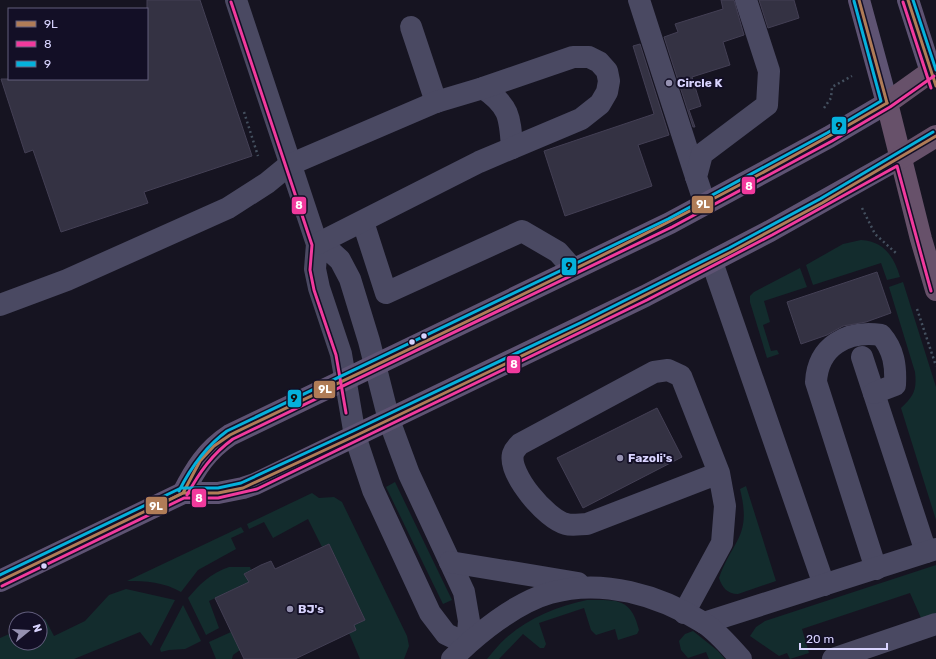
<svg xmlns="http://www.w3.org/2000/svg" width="936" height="659" viewBox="0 0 936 659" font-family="Rubik,sans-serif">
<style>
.green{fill:#132c2d}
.building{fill:#343243;stroke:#433f54}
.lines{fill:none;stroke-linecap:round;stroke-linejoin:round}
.path{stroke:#44505f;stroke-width:2.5;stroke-dasharray:2 3;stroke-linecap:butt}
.minor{stroke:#4a4962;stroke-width:22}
.major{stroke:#5e5373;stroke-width:22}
.highway{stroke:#67516a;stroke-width:22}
.bus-1-casing{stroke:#130f26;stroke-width:6}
.bus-2-casing{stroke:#130f26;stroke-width:6}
.bus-3-casing{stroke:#130f26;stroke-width:6}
.bus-1{stroke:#b07c57;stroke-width:3}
.bus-2{stroke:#f13a9d;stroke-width:3}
.bus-3{stroke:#04b1dc;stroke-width:3}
.poi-dot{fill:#9591b1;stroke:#130f26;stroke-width:1.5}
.bus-dot{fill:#d9d4ff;stroke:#130f26;stroke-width:1.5}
.labels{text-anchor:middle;stroke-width:4;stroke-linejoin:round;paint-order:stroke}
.poi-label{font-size:12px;font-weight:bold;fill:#d9d4ff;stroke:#130f26;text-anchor:start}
.line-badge{stroke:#130f26;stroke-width:1.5}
.badge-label{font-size:11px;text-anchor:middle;font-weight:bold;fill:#fff}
.pale-badge-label{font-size:11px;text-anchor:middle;font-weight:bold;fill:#111}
</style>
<rect width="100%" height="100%" fill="#161421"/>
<!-- green -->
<g class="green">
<path d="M861,240C884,241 894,257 900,277L887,280L881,263L813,285L806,265L843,244Z"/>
<polygon points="800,268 807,287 764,301 770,322 763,325 771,351 777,350 779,354 767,358 750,302 750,296 754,292"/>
<path d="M903,282L936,387V520L901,408C914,396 917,390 915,372L889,287Z"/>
<polygon points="395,482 452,600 443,604 386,487"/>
<path d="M746,486L776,581L738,594C727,594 722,587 719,578C733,539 752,537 740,489Z"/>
<polygon points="312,493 319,498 334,497 342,502 407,636 409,646 404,659 360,659 349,633 354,625 365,620 329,544 322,547 308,519 273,538 264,522 249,529 247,524"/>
<path d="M241,527L244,532L231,538L236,549L198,570L181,592C164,582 146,581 127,581Z"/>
<polygon points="936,565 936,613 921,618 910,593 802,629 809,653 790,659 787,653 779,656 750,636 756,627 765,621"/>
<path d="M229,567H250L251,570L244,574L249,582L209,601L219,628L206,635L188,598C200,584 211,573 229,567Z"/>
<polygon points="126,589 175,600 151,646 140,632 74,659 0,659 0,638 16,631 16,643 40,643 40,621 45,619 54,636 85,621 109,595"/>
<path d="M587,600C616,600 631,597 639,630L637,634L618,640L615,629L596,635L591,630L584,608L539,623L546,644L544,648H540L523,634L499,659H487C493,652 499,644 506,638C528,618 558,606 587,600Z"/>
<polygon points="183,605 201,641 185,649 169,650 161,652 160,649"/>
<polygon points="693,631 718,651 725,659 709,659 706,652 688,658 681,650 679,641 685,634"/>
<polygon points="231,632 240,650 233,655 232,659 216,659 209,642"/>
</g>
<!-- building -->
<g class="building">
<polygon points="147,0 200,0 252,156 144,192 148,203 61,232 33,150 25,153 1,79 147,79"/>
<polygon points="721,0 734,0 744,35 723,42 730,65 692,77 701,106 689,110 695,127 693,127 664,37 678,32 675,24 723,9"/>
<polygon points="759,0 794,0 799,18 768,28"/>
<polygon points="640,44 669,135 638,145 652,186 565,216 544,151 654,114 633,46"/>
<polygon points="877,272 891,313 866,322 843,326 827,335 801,344 787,302"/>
<polygon points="657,408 682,457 583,508 557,458"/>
<polygon points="329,544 365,620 354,625 356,630 295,659 244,659 215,598 249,582 244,574 261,565 271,561 275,569"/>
</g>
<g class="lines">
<!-- path -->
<g class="path">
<polyline points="824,108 831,98 832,87 852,76"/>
<polyline points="244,112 258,156"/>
<polyline points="862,208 875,234 897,254"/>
<polyline points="917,309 936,366"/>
</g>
<!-- minor -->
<g class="minor">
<polyline points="236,0 317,244 315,269 319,288 341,354 355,436 373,490 430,613 446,634 467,644 469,621 464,592 409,474 389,420 369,341 350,279 340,260 329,250 317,244"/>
<polyline points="639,0 696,177"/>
<polyline points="411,27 436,102"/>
<path d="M483,88C510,106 510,118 512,148"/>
<polyline points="705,204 696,177 702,154 767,105 769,71 746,0"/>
<polyline points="363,222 386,293 522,231 558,252 573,269"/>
<polyline points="712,262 824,585"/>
<polyline points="0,305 67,280 228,208 267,183 289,165 436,102 483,88 573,57 589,57 599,62 607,71 609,81 607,92 600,104 581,119 479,162 317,244"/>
<polyline points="862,357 926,552"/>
<path d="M874,393L895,385C896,366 894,350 881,335C847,330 818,346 816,382L876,569"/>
<polyline points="450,562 578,583"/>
<path d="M684,613L722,543L725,506L719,473L681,376L668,370L654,372L520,444C518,446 514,451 513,454C508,474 546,519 566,524C572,526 581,524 587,524L719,473"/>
<polyline points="704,623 936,549"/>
<path d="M452,659C477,634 515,603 550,593C602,578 659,595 704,623C718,632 730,647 741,659"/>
<polyline points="833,659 936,624"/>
</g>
<!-- major -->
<g class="major">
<polyline points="908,0 931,72"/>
<path d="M183,493C195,469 207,450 230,435L670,223L829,137L887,103L859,0"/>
<polyline points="0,581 183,493 218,493 243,488 255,484 645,296 770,231 900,158"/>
</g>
<!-- highway -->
<g class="highway">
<polyline points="936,68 887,103 921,239 936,290"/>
<polyline points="900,158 936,136"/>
</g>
<!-- bus-1 casing -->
<g class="bus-1-casing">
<g id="bus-1">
<polyline points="859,0 887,103"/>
<polyline points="908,0 936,86"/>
<path d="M157,506L183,493L200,461L214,446L230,435C451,328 675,227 887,103"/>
<polyline points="0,581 183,493 218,493 243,488 355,436 584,326 731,252 822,203 936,136"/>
</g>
</g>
<!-- bus-2 casing -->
<g class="bus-2-casing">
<g id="bus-2">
<polyline points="231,2 312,245 310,270 314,290 336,355 346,413"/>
<polyline points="903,2 931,88"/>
<path d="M187,495C199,473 212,454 233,439L672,227L832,141L890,107L934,76"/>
<polyline points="2,586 184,498 218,498 257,489 647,300 772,235 897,166 931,291"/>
</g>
</g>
<!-- bus-3 casing -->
<g class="bus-3-casing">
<g id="bus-3">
<polyline points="913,0 936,70"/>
<path d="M179,491C191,467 205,447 227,431L668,219L827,133L881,101L854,1"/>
<polyline points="0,575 181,488 218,488 241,483 353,431 582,322 729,248 820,199 933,132"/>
</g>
</g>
<!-- bus-1 -->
<use href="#bus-1" class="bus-1"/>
<!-- bus-2 -->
<use href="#bus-2" class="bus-2"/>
<!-- bus-3 -->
<use href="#bus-3" class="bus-3"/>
</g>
<!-- markers -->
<g class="poi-dot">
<circle cx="669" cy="83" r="4"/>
<circle cx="620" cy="458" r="4"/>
<circle cx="290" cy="609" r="4"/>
</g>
<g class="bus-dot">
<circle cx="424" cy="336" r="3.5"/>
<circle cx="412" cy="342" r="3.5"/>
<circle cx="44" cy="566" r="3.5"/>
</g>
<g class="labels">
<!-- poi labels -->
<g class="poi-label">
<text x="677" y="87">Circle K</text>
<text x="628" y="462">Fazoli's</text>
<text x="298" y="613">BJ's</text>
</g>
</g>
<g class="line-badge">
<rect x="831" y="116" width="16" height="19" rx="4" fill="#04b1dc"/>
<rect x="741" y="176" width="15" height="19" rx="4" fill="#f13a9d"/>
<rect x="691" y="195" width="23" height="19" rx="4" fill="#b07c57"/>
<rect x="291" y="196" width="16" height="19" rx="4" fill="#f13a9d"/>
<rect x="561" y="257" width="16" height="19" rx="4" fill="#04b1dc"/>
<rect x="506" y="355" width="15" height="19" rx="4" fill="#f13a9d"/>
<rect x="313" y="380" width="23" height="19" rx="4" fill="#b07c57"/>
<rect x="287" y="389" width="15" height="19" rx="4" fill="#04b1dc"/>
<rect x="191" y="488" width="16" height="20" rx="4" fill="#f13a9d"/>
<rect x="145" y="496" width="23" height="19" rx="4" fill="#b07c57"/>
</g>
<g class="badge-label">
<text x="749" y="190">8</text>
<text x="703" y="208">9L</text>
<text x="299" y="209">8</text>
<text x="514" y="368">8</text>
<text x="325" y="393">9L</text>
<text x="199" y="502">8</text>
<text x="156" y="510">9L</text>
</g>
<g class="pale-badge-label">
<text x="839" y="130">9</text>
<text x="569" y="270">9</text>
<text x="294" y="402">9</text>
</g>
<!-- legend -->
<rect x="8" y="8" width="140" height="72" fill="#130f26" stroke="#625e7d"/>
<rect x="16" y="21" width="20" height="6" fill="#b07c57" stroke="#625e7d"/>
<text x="44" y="28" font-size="12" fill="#d9d4ff">9L</text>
<rect x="16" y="41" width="20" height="6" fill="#f13a9d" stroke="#625e7d"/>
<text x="44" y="48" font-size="12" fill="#d9d4ff">8</text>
<rect x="16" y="61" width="20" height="6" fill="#04b1dc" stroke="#625e7d"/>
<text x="44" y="68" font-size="12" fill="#d9d4ff">9</text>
<!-- north arrow -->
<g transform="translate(28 631) rotate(72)"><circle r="19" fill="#130f26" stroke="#625e7d"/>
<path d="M0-3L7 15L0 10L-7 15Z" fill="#9591b1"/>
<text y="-6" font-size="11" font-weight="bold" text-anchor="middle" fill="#d9d4ff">N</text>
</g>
<!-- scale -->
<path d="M800 643v6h87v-6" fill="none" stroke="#d9d4ff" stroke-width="2"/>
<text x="806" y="643" font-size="12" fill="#d9d4ff" stroke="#130f26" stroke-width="3" paint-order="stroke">20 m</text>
</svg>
